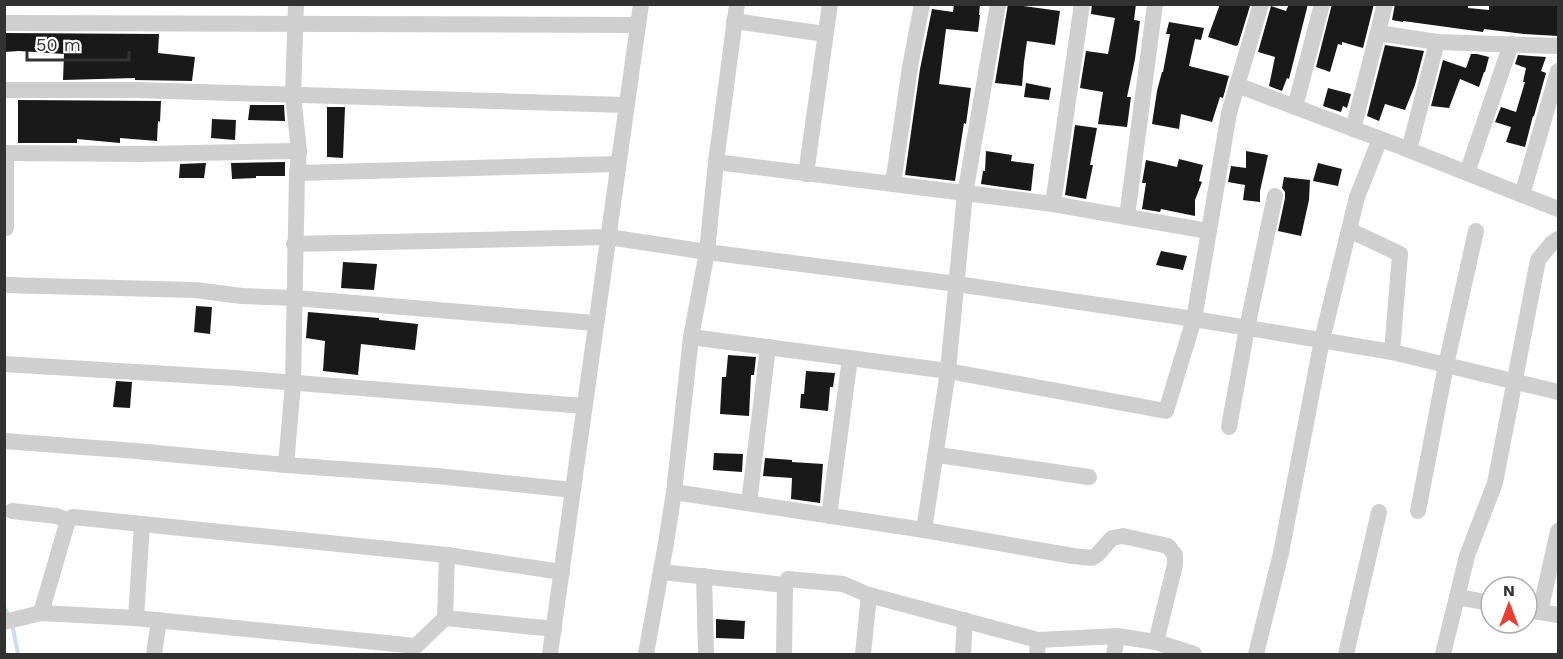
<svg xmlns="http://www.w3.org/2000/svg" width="1563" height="659" viewBox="0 0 1563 659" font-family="'Work Sans',sans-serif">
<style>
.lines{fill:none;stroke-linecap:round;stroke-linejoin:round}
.stream{stroke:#ccddef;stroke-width:4}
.building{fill:#191919}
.minor{stroke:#cfcfcf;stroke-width:16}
</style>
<rect width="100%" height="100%" fill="#fff"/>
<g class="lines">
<!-- stream -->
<g class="stream">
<polyline points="4,607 10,617"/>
<polyline points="12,624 18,654"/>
</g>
</g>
<!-- building -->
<g class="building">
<polygon points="954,4 980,4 979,15 980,15 978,32 946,29 939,84 971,88 966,124 964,123 955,181 905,175 920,69 932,9 953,12"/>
<polygon points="1008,4 1060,11 1055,45 1027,41 1024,62 1022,86 995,83"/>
<polygon points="1092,4 1136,4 1134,20 1140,21 1135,59 1127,97 1131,97 1127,127 1098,124 1103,92 1080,88 1086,51 1108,54 1115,18 1091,14"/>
<polygon points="1220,4 1245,4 1250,6 1238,45 1236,46 1208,37"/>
<polygon points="1289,4 1308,4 1289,79 1287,78 1282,91 1269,86 1275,57 1258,52 1271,6 1286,11"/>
<polygon points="1332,4 1374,4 1363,48 1342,42 1342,45 1338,44 1330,72 1316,67"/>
<polygon points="1395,4 1468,4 1468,8 1489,10 1489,4 1558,4 1558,36 1524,34 1484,29 1483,32 1403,21 1403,22 1392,20"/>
<polygon points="1169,22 1204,28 1201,40 1195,39 1189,66 1229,76 1223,98 1220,97 1212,122 1181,114 1179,129 1152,124 1157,91 1162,72 1163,72 1170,34 1166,34"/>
<polygon points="4,33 159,34 158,53 195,57 192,81 135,80 135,78 63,80 64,54 19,51 4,52"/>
<polygon points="1385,45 1424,51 1415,85 1405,110 1385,104 1379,121 1367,116"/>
<polygon points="1471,54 1477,54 1489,57 1485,72 1484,72 1479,87 1460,79 1449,108 1431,106 1443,60 1466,68"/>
<polygon points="1518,55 1546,57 1541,71 1546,73 1534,116 1533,116 1525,147 1506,142 1511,127 1495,122 1501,107 1516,112 1525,82 1523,82 1526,68 1515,64"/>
<polygon points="1026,83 1051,88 1049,100 1024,97"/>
<polygon points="1328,88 1351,94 1347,108 1343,106 1341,112 1323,106"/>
<polygon points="18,100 161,101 160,122 158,121 157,141 120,138 120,143 77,139 77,143 18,143"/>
<polygon points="250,105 284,105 285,121 248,120"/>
<polygon points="327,107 345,107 343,158 327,157"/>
<polygon points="212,119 236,120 235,140 211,138"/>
<polygon points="1075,125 1097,128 1090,165 1093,165 1086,199 1065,195"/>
<polygon points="986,151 1012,155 1011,161 1034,164 1031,191 981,184 983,171 985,171"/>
<polygon points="1246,151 1268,155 1260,191 1260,202 1243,200 1245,185 1228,182 1231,166 1246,168"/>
<polygon points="1179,159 1203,165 1199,181 1202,182 1195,200 1195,216 1161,209 1160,212 1142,209 1146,183 1142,183 1146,160 1177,167"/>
<polygon points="285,162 285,176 256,176 256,178 232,179 231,163"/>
<polygon points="206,163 204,178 179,178 180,164"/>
<polygon points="1318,163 1342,169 1338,186 1313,181"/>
<polygon points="1284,177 1310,180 1309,200 1301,236 1278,231 1285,198 1285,192 1282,188"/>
<polygon points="1161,251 1187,256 1183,270 1156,265"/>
<polygon points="343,262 377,264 374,290 341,288"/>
<polygon points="196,306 212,307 210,334 194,332"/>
<polygon points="308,312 379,318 379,320 418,324 415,350 361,344 358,375 323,371 325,341 306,338"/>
<polygon points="728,355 756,357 754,375 751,375 749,416 720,414 722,377 726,377"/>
<polygon points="806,371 835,373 833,387 830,387 828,411 800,408 801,394 804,394"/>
<polygon points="116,381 132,382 130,408 113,407"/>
<polygon points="714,453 743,454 742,472 713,470"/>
<polygon points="765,458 792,460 792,462 823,464 820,503 791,499 792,478 763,476"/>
<polygon points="716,619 745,621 744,639 716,638"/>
</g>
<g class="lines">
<!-- minor -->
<g class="minor">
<polyline points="296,4 293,95 299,151"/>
<polyline points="737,4 716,162 1053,204 1127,217 1155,4"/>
<polyline points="734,21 825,34"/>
<polyline points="4,23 638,25"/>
<polyline points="1378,33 1437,42 1558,46"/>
<polyline points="1237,85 1399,146 1558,209"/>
<polyline points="4,90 136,90 626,105"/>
<polyline points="1295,107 1322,4"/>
<polyline points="1353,129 1385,4"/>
<polyline points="1409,150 1437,42"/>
<polyline points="4,153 142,154 299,151 297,173 618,164"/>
<polyline points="6,153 6,228"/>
<polyline points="1467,173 1511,44"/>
<polyline points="806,174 830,4"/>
<polyline points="893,184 910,67 922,4"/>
<polyline points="1522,195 1558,71"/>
<polyline points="1053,204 1082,4"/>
<polyline points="1127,217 1208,231"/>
<polyline points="1349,230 1400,254 1392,352"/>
<polyline points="294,244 608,237 707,252 957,284 1194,319 1392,352 1558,392"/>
<polyline points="4,285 195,290 242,296 295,298 595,323"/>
<polyline points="691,337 948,371 1166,411 1194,319 1229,113 1261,4"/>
<polyline points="4,364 234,378 584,406"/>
<polyline points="1229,427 1247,328 1275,196"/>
<polyline points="4,441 136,451 286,465 437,476 573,490"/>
<polyline points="935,458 938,455 1089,477"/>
<polyline points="286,465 293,384 297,173"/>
<polyline points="674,492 924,530 948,371 965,194 998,4"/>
<polyline points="749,503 768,347"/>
<polyline points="12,511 56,516 68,520 73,517 447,555 562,572"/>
<polyline points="1418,511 1446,365 1476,231"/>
<polyline points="829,516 850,358"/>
<polyline points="924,530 1073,556 1092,558 1097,555 1112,538 1123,536 1168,546 1175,555 1175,565 1156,642 1194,654"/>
<polyline points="661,572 785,585 784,654"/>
<polyline points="704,576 706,654"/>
<polyline points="788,579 843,584 869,595 1038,640 1037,654"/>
<polyline points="1457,597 1467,556 1495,483 1538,260 1552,243 1558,239"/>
<polyline points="1527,610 1558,615"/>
<polyline points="1540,612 1558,531"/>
<polyline points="41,613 68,520"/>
<polyline points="136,618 142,524"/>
<polyline points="445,618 447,555"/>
<polyline points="4,622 41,613 136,618 416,646 445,618 554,629"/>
<polyline points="1038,640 1117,636"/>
<polyline points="154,654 159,620"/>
<polyline points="550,654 641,4"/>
<polyline points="646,654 666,543 674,492 691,337 707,252 716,162"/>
<polyline points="863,654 869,595"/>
<polyline points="963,654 965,620"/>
<polyline points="1114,654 1117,636 1156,642"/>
<polyline points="1256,654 1281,553 1322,340 1357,197 1380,139"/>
<polyline points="1346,654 1379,512"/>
<polyline points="1443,654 1457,597 1491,603"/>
</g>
</g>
<!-- border -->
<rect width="1563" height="659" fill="none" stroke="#323232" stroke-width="12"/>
<!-- north arrow -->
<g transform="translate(1509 605)"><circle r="28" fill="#ffffff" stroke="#adadad" stroke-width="1.5"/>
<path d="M0-4.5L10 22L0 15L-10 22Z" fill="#ec3c31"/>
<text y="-9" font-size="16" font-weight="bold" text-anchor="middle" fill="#323232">N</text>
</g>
<!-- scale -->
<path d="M27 51v9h102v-9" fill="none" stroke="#323232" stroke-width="3"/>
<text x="36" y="51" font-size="18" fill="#323232" stroke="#ffffff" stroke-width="4.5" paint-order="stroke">50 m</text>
</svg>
